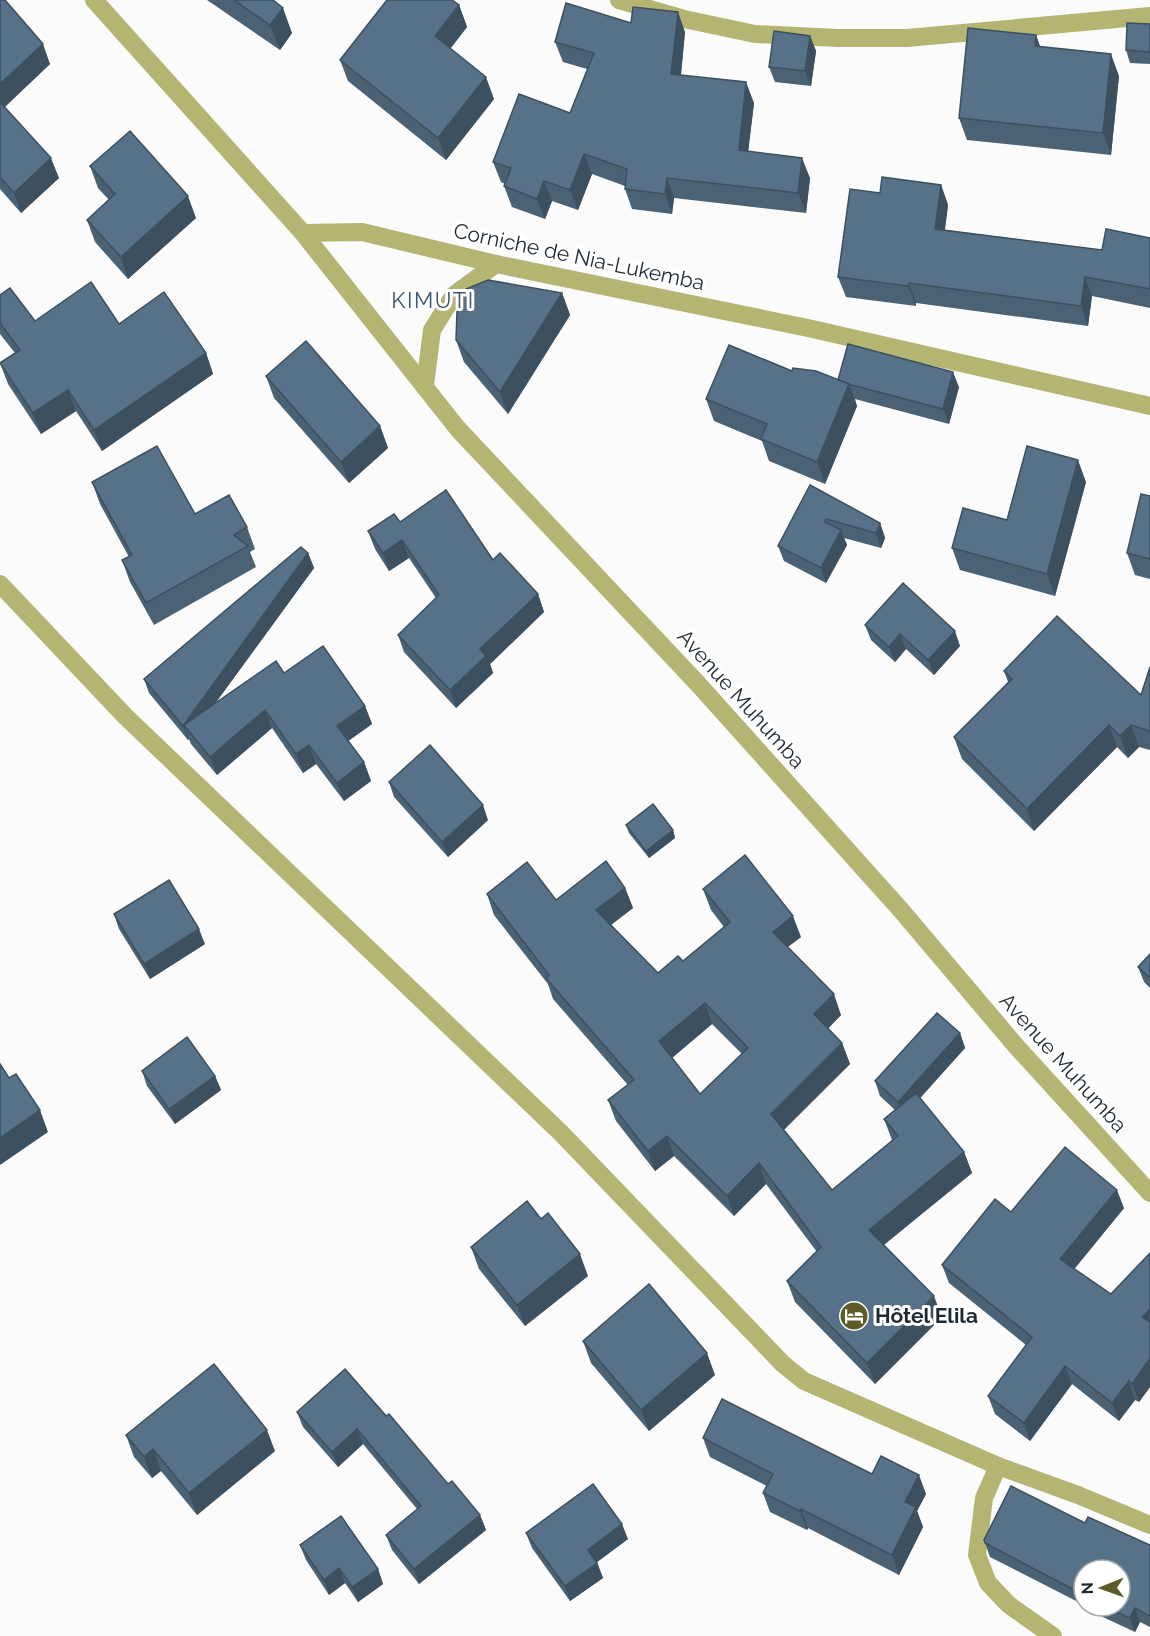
<svg xmlns="http://www.w3.org/2000/svg" width="1150" height="1636" viewBox="0 0 1150 1636" font-family="Raleway,sans-serif">
<style>
.lines{fill:none;stroke-linecap:round;stroke-linejoin:round}
.minor{stroke:#b4b473;stroke-width:18}
.wall{fill:#4b6275;fill-rule:evenodd}
.shaded-wall{fill:#3d505f}
.building{fill:#577288;stroke:#3d505f;stroke-width:1.5;fill-rule:evenodd}
.labels{text-anchor:middle;stroke-width:6;stroke-linejoin:round;paint-order:stroke}
.street-label{font-size:21px;fill:#1e2932;stroke:#fff}
.poi-label{font-size:21px;font-weight:bold;fill:#1e2932;stroke:#fff;text-anchor:start}
.neighbourhood-label{font-size:22px;letter-spacing:1.5px;fill:#3c566b;stroke:#fff}
</style>
<rect width="100%" height="100%" fill="#fbfbfb"/>
<g class="lines">
<!-- minor -->
<g class="minor">
<polyline points="94,0 303,233 362,232 496,264 808,328 1150,406"/>
<polyline points="619,0 684,19 755,34 838,38 907,38 1150,16"/>
<polyline points="303,233 458,429 699,685 900,909 1016,1046 1150,1193"/>
<polyline points="425,385 432,330 454,295 496,264"/>
<polyline points="0,584 125,716 561,1133 783,1364 804,1381 998,1466 1078,1495 1150,1525"/>
<polyline points="998,1466 984,1498 977,1555 988,1583 1009,1605 1053,1636"/>
</g>
</g>
<!-- wall -->
<g class="wall">
<polygon points="0,0 50,64 5,107 59,178 21,213 0,189"/>
<polygon points="207,0 273,0 292,33 280,50"/>
<polygon points="459,5 467,27 450,49 494,99 446,160 348,81 340,60"/>
<polygon points="631,23 685,32 681,75 754,103 748,151 810,178 806,213 674,198 672,214 632,209 625,189 625,186 592,174 578,210 552,201 545,219 512,207 504,186 505,184 501,182 493,162 570,113 587,69 563,62 555,42"/>
<polygon points="1150,24 1150,64 1130,63 1126,50"/>
<polygon points="1036,35 1040,47 1119,76 1111,155 967,140 959,118"/>
<polygon points="810,36 816,51 811,86 775,82 769,67"/>
<polygon points="90,166 196,218 128,279 95,242 87,220 109,200 98,188"/>
<polygon points="941,185 948,205 945,230 1102,250 1150,238 1150,308 1092,296 1088,326 916,303 916,306 846,297 838,277 880,193"/>
<polygon points="562,293 570,315 508,414 464,362 456,340"/>
<polygon points="0,295 35,321 119,324 206,353 213,374 102,451 76,411 41,434 8,384 0,363 15,353 0,334"/>
<polygon points="792,371 838,380 959,387 949,424 855,399 857,406 825,484 769,461 762,441 714,421 706,399"/>
<polygon points="266,376 380,426 388,448 349,483 274,398"/>
<polygon points="92,482 195,514 247,527 255,549 250,552 256,567 154,625 130,582 122,560 129,557 100,504"/>
<polygon points="1086,482 1055,596 960,570 952,548"/>
<polygon points="810,485 880,523 885,538 881,548 844,538 847,545 826,583 784,561 778,546"/>
<polygon points="1150,496 1150,579 1135,575 1127,553"/>
<polygon points="400,522 493,560 538,594 544,612 490,664 493,673 456,708 404,652 398,635 436,598 409,558 389,571 375,549 368,531"/>
<polygon points="308,553 314,568 214,705 365,706 372,724 348,741 364,762 371,781 344,801 316,764 303,773 272,728 217,775 191,744 189,739 188,740 149,693 144,679"/>
<polygon points="865,625 960,646 934,675 906,649 895,662 871,640"/>
<polygon points="1150,667 1150,750 1139,747 1128,758 1117,747 1034,831 962,759 954,737 1008,682 1004,671 1141,695"/>
<polygon points="389,782 488,820 448,857 394,797"/>
<polygon points="626,825 673,830 675,838 649,858 629,833"/>
<path d="M625,888L633,908L611,925L658,973L683,961L724,927L711,910L703,889L801,937L787,947L841,1015L828,1028L842,1043L850,1064L784,1130L832,1190L892,1140L884,1119L895,1110L880,1096L875,1081L960,1033L965,1048L920,1098L964,1152L972,1173L884,1245L942,1317L875,1384L795,1302L787,1281L817,1252L766,1184L734,1216L674,1156L655,1171L616,1121L608,1100L628,1085L553,999L548,984L494,915L487,894L556,900ZM712,1024L742,1054L700,1094L672,1058Z"/>
<polygon points="114,914 205,944 150,979 119,929"/>
<polygon points="1150,954 1150,988 1144,982 1138,967"/>
<polygon points="142,1071 215,1076 221,1090 175,1124 147,1086"/>
<polygon points="1124,1208 1074,1269 1111,1294 1150,1253 1150,1387 1139,1402 1135,1400 1119,1421 1072,1384 1030,1441 995,1414 988,1396 1026,1345 949,1283 942,1265 1011,1212"/>
<polygon points="471,1247 588,1276 525,1326 479,1269"/>
<polygon points="583,1341 715,1375 649,1431 591,1363"/>
<polygon points="345,1369 448,1484 480,1515 486,1530 419,1584 392,1550 386,1535 417,1509 363,1444 338,1467 303,1427 297,1412"/>
<polygon points="126,1435 275,1451 197,1515 161,1471 152,1478 134,1457"/>
<polygon points="703,1438 872,1474 926,1494 917,1511 923,1527 899,1575 808,1528 807,1530 770,1512 763,1493 767,1486 710,1457"/>
<polygon points="1085,1523 1150,1545 1150,1627 1140,1622 1135,1632 1090,1611 1088,1608 1085,1606 1120,1606 1084,1570 1084,1605 990,1557 984,1540"/>
<polygon points="526,1533 628,1539 597,1562 603,1578 570,1601 532,1548"/>
<polygon points="300,1545 378,1569 383,1584 358,1602 345,1583 329,1595 306,1560"/>
</g>
<!-- shaded-wall -->
<g class="shaded-wall">
<polygon points="459,5 467,27 443,58 435,36"/>
<polygon points="283,8 292,33 280,50 270,25"/>
<polygon points="678,12 685,32 679,94 671,74"/>
<polygon points="1036,35 1044,57 1035,46"/>
<polygon points="810,36 816,51 811,86 805,71"/>
<polygon points="43,44 50,64 0,111 0,84"/>
<polygon points="1111,54 1119,76 1111,155 1103,133"/>
<polygon points="486,77 494,99 446,160 438,138"/>
<polygon points="746,82 754,103 746,170 739,150"/>
<polygon points="584,154 592,174 578,210 570,190"/>
<polygon points="51,158 59,178 21,213 14,193"/>
<polygon points="802,158 810,178 806,213 798,193"/>
<polygon points="667,178 674,198 672,214 665,194"/>
<polygon points="544,181 552,201 545,219 537,199"/>
<polygon points="941,185 948,205 942,248 935,229"/>
<polygon points="188,196 196,218 128,279 121,257"/>
<polygon points="1085,277 1092,296 1088,326 1081,306"/>
<polygon points="909,283 916,303 916,306 908,286"/>
<polygon points="562,293 570,315 508,414 500,392"/>
<polygon points="206,353 213,374 102,451 94,430"/>
<polygon points="953,372 959,387 949,424 943,409"/>
<polygon points="849,384 857,406 825,484 817,462"/>
<polygon points="68,390 76,411 41,434 33,413"/>
<polygon points="380,426 388,448 349,483 341,462"/>
<polygon points="1078,460 1086,482 1055,596 1047,574"/>
<polygon points="880,523 885,538 881,548 876,533"/>
<polygon points="841,530 847,545 826,583 821,568"/>
<polygon points="402,540 409,558 389,571 383,553"/>
<polygon points="308,553 314,568 192,735 184,725 189,739 188,740 183,726"/>
<polygon points="538,594 544,612 490,664 493,673 456,708 450,690 480,649"/>
<polygon points="955,631 960,646 934,675 928,660"/>
<polygon points="900,634 906,649 895,662 889,647"/>
<polygon points="365,706 372,724 344,744 337,726"/>
<polygon points="265,710 272,728 217,775 210,757"/>
<polygon points="1109,725 1117,747 1034,831 1027,809"/>
<polygon points="1131,725 1139,747 1128,758 1120,736"/>
<polygon points="309,745 316,764 303,773 296,754"/>
<polygon points="364,762 371,781 344,801 337,783"/>
<polygon points="483,805 488,820 448,857 442,842"/>
<polygon points="673,830 675,838 649,858 646,851"/>
<polygon points="625,888 633,908 604,930 596,910"/>
<polygon points="793,916 801,937 780,953 773,932"/>
<polygon points="199,929 205,944 150,979 144,964"/>
<polygon points="834,994 841,1015 822,1035 814,1014"/>
<polygon points="705,1003 712,1024 667,1062 659,1041"/>
<polygon points="960,1033 965,1048 903,1117 898,1102"/>
<polygon points="842,1043 850,1064 778,1135 771,1114"/>
<polygon points="215,1076 221,1090 175,1124 169,1109"/>
<polygon points="40,1110 48,1132 0,1165 0,1138"/>
<polygon points="667,1136 674,1156 655,1171 648,1151"/>
<polygon points="964,1152 972,1173 877,1250 869,1230"/>
<polygon points="759,1163 766,1184 734,1216 727,1196"/>
<polygon points="1117,1190 1124,1208 1067,1278 1060,1259"/>
<polygon points="580,1254 588,1276 525,1326 517,1305"/>
<polygon points="934,1296 942,1317 875,1384 867,1363"/>
<polygon points="1150,1309 1150,1334 1142,1317"/>
<polygon points="707,1353 715,1375 649,1431 641,1410"/>
<polygon points="1150,1358 1150,1387 1139,1402 1132,1384"/>
<polygon points="1065,1366 1072,1384 1030,1441 1024,1423"/>
<polygon points="1129,1381 1135,1400 1119,1421 1112,1403"/>
<polygon points="357,1429 363,1444 338,1467 332,1452"/>
<polygon points="267,1430 275,1451 197,1515 189,1493"/>
<polygon points="153,1449 161,1471 152,1478 144,1457"/>
<polygon points="919,1475 926,1494 917,1511 923,1527 899,1575 892,1555 905,1502"/>
<polygon points="801,1509 808,1528 807,1530 800,1511"/>
<polygon points="480,1515 486,1530 419,1584 414,1569"/>
<polygon points="622,1524 628,1539 593,1565 588,1550"/>
<polygon points="597,1563 603,1578 570,1601 565,1586"/>
<polygon points="339,1568 345,1583 329,1595 324,1580"/>
<polygon points="378,1569 383,1584 358,1602 352,1587"/>
<polygon points="1135,1608 1140,1622 1135,1632 1130,1618"/>
</g>
<!-- building -->
<g class="building">
<polygon points="0,0 5,0 43,44 0,84"/>
<polygon points="234,0 273,0 283,8 270,25"/>
<polygon points="387,0 452,0 459,5 435,36 486,77 438,138 340,60"/>
<polygon points="566,3 631,23 633,7 678,12 671,74 746,82 739,150 802,158 798,193 667,178 665,194 625,189 627,169 584,154 570,190 544,181 537,199 504,186 511,168 493,162 519,94 570,113 594,53 555,42"/>
<polygon points="1127,23 1150,24 1150,52 1126,50"/>
<polygon points="968,28 1036,35 1035,46 1111,54 1103,133 959,118"/>
<polygon points="774,31 810,36 805,71 769,67"/>
<polygon points="0,102 51,158 14,193 0,177"/>
<polygon points="130,131 188,196 121,257 87,220 115,194 90,166"/>
<polygon points="882,177 941,185 935,229 1102,250 1106,229 1150,238 1150,289 1085,277 1081,306 909,283 908,286 838,277 850,189 880,193"/>
<polygon points="488,280 562,293 500,392 456,340 457,312 466,289"/>
<polygon points="91,282 119,324 164,292 206,353 94,430 68,390 33,413 0,363 20,350 0,323 0,295 10,288 35,321"/>
<polygon points="306,341 380,426 341,462 266,376"/>
<polygon points="848,344 953,372 943,409 848,384 838,380"/>
<polygon points="729,345 792,371 793,368 816,371 849,384 817,462 761,439 767,424 706,399"/>
<polygon points="157,446 195,514 229,495 247,527 234,535 248,546 146,603 122,560 132,555 92,482"/>
<polygon points="1027,446 1078,460 1047,574 952,548 963,508 1007,520"/>
<polygon points="810,485 880,523 876,533 826,519 825,522 841,530 821,568 778,546"/>
<polygon points="446,490 493,560 500,553 538,594 480,649 486,656 450,690 398,635 439,595 402,540 383,553 368,531 394,514 400,522"/>
<polygon points="1141,494 1150,496 1150,559 1127,553"/>
<polygon points="301,547 308,553 183,726 144,679"/>
<polygon points="903,583 955,631 928,660 900,634 889,647 865,625"/>
<polygon points="1057,616 1141,695 1150,667 1150,731 1131,725 1120,736 1109,725 1027,809 954,737 1012,679 1004,671"/>
<polygon points="323,646 365,706 337,726 364,762 337,783 309,745 296,754 265,710 210,757 184,725 276,661 284,673"/>
<polygon points="430,745 483,805 442,842 389,782"/>
<polygon points="653,804 673,830 646,851 626,825"/>
<path d="M745,855L793,916L773,932L834,994L814,1014L842,1043L771,1114L832,1190L898,1136L884,1119L916,1093L964,1152L869,1230L934,1296L867,1363L787,1281L821,1247L759,1163L727,1196L667,1136L648,1151L608,1100L634,1080L546,978L549,975L487,894L527,862L556,900L606,861L625,888L596,910L658,973L678,956L683,961L730,922L703,889ZM705,1003L748,1048L700,1094L659,1041Z"/>
<polygon points="169,880 199,929 144,964 114,914"/>
<polygon points="1150,954 1150,978 1138,967"/>
<polygon points="937,1013 960,1033 898,1102 875,1081"/>
<polygon points="187,1037 215,1076 169,1109 142,1071"/>
<polygon points="0,1064 9,1078 16,1074 40,1110 0,1138"/>
<polygon points="1065,1147 1117,1190 1060,1259 1111,1294 1150,1253 1150,1309 1142,1317 1150,1322 1150,1358 1132,1384 1129,1381 1112,1403 1065,1366 1024,1423 988,1396 1032,1337 942,1265 995,1199 1011,1212"/>
<polygon points="527,1201 541,1219 548,1213 580,1254 517,1305 471,1247"/>
<polygon points="649,1284 707,1353 641,1410 583,1341"/>
<polygon points="214,1364 267,1430 189,1493 153,1449 144,1457 126,1435"/>
<polygon points="345,1369 386,1416 389,1414 448,1484 452,1481 480,1515 414,1569 386,1535 421,1506 357,1429 332,1452 297,1412"/>
<polygon points="722,1399 872,1474 881,1456 919,1475 905,1502 916,1507 892,1555 801,1509 800,1511 763,1493 773,1474 703,1438"/>
<polygon points="593,1484 622,1524 588,1550 597,1563 565,1586 526,1533"/>
<polygon points="1011,1486 1085,1523 1088,1517 1150,1545 1150,1616 1135,1608 1130,1618 1102,1606 1120,1606 1120,1570 1084,1570 1084,1595 985,1543 984,1540"/>
<polygon points="341,1516 378,1569 352,1587 339,1568 324,1580 300,1545"/>
</g>
<!-- icons -->
<defs>
<g id="hotel-disc" transform="scale(1.5)"><circle r="9.5" fill="#5d5c29" stroke="#fff"/><path d="M-6-4.5h1.5V1H6V5H4.5V3h-9V5H-6ZM-4 0a1.8 1.8 0 1 1 3.6 0ZM.5 0V-2.5h3Q6-2.5 6 0Z" fill="#fff"/></g>
</defs>
<g fill-rule="evenodd">
<use href="#hotel-disc" x="854" y="1316"/>
</g>
<g class="labels">
<!-- street labels -->
<g class="street-label">
<text transform="translate(579 257) rotate(12)" y="7">Corniche de Nia-Lukemba</text>
<text transform="translate(741 699) rotate(48)" y="7">Avenue Muhumba</text>
<text transform="translate(1063 1063) rotate(48)" y="7">Avenue Muhumba</text>
</g>
<!-- poi labels -->
<g class="poi-label">
<text x="875" y="1323">Hôtel Elila</text>
</g>
<!-- neighbourhood labels -->
<g class="neighbourhood-label">
<text x="433" y="308">KIMUTI</text>
</g>
</g>
<!-- north arrow -->
<g transform="translate(1102 1588) rotate(269)"><circle r="28" fill="#ffffff" stroke="#a5a9ad" stroke-width="1.5"/>
<path d="M0-4.5L10 22L0 15L-10 22Z" fill="#5d5c29"/>
<text y="-9" font-size="16" font-weight="bold" text-anchor="middle" fill="#1e2932">N</text>
</g>
</svg>
